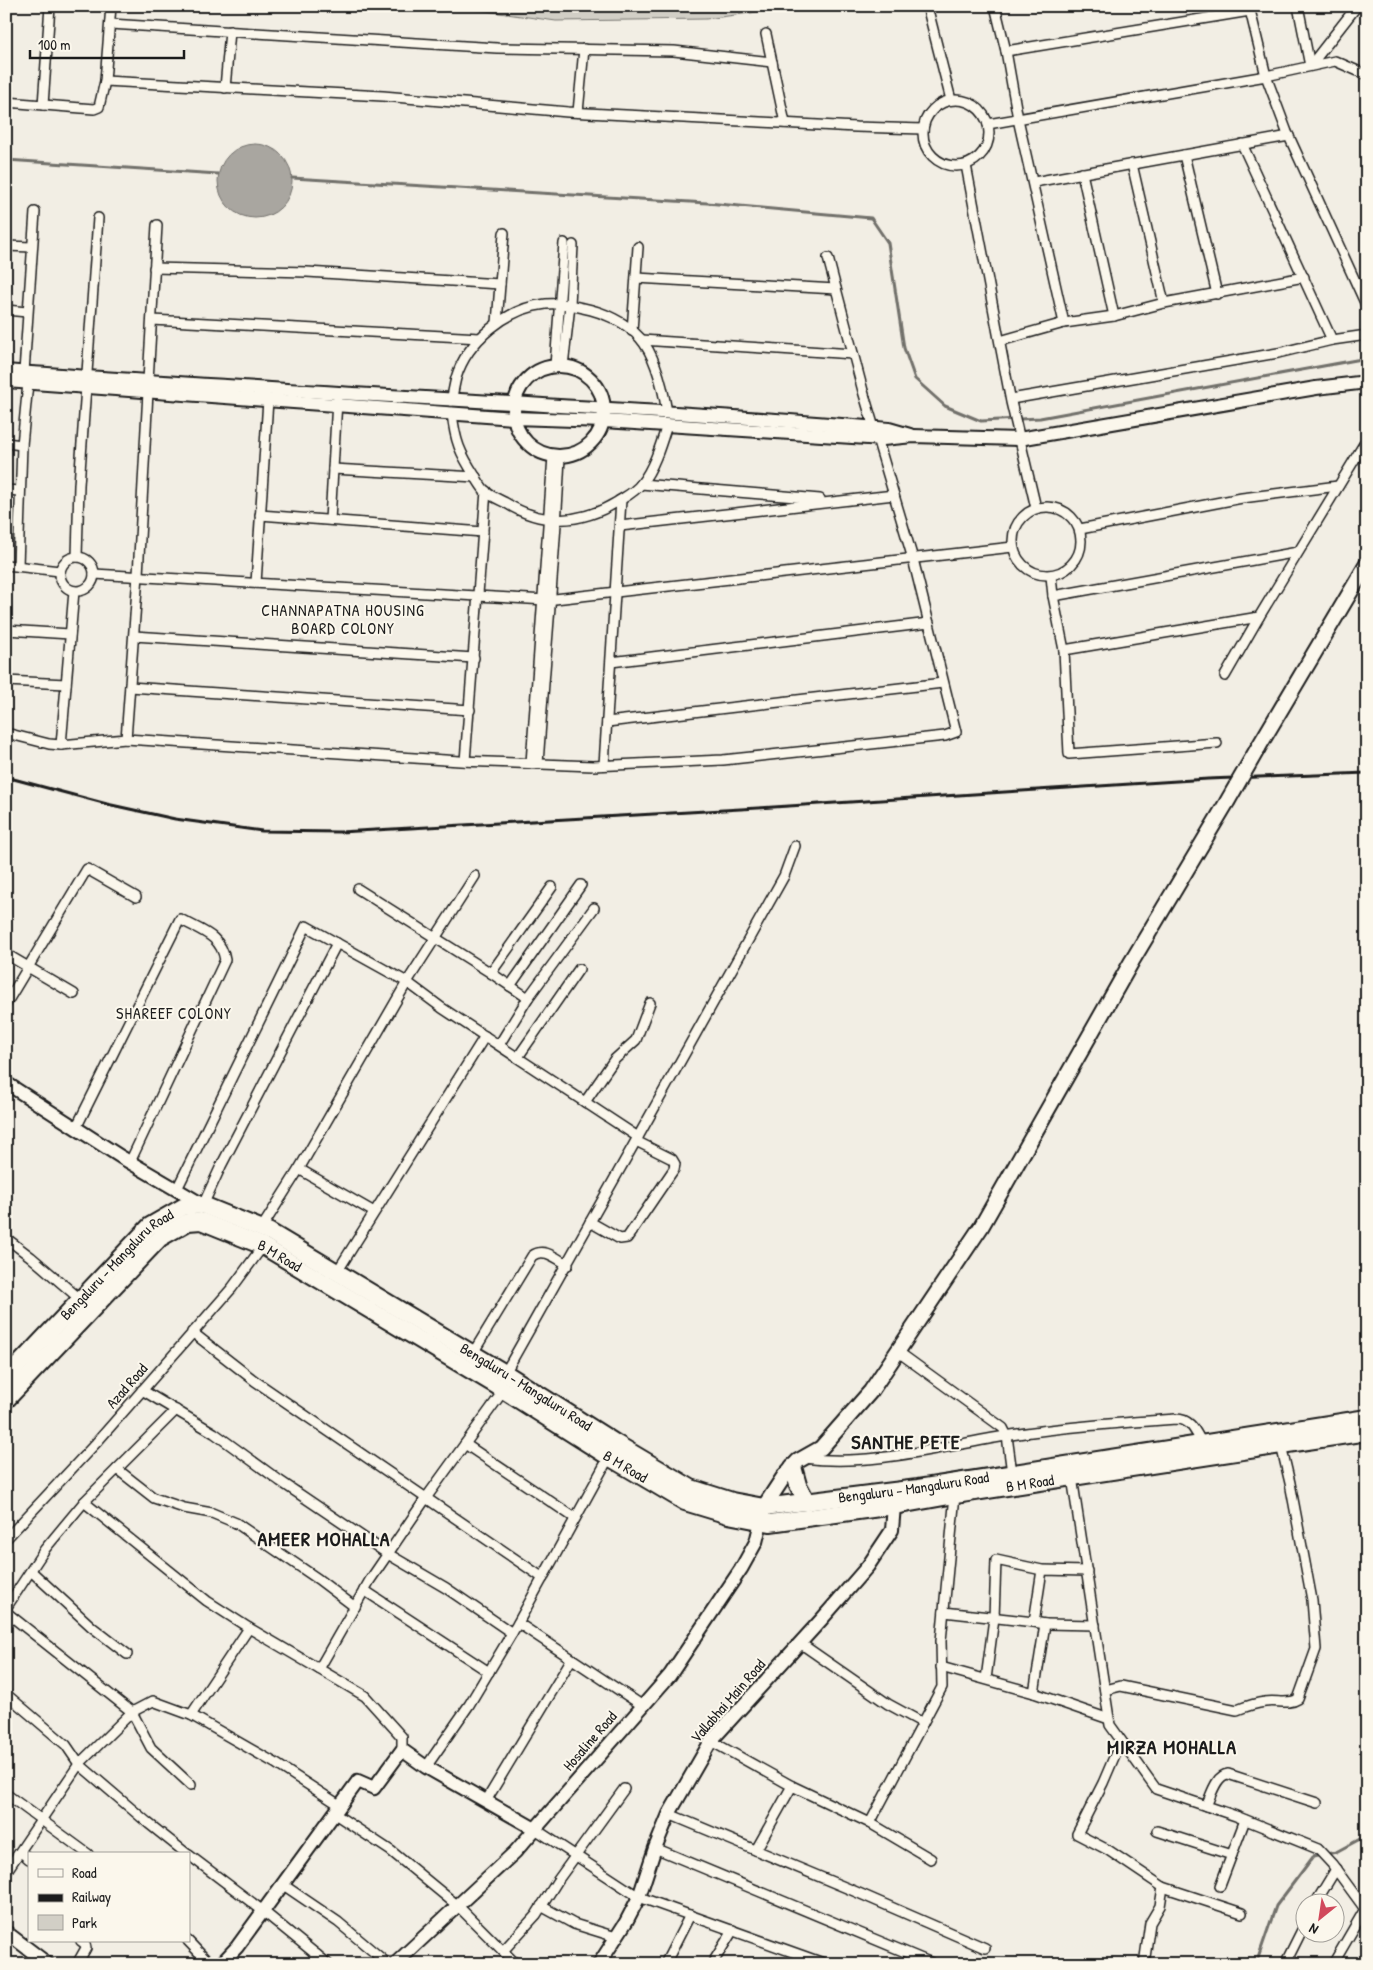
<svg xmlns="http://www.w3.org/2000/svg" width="1373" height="1970" viewBox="0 0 1373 1970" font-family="'Patrick Hand',sans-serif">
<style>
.green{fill:#d2cfc6;stroke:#777671}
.water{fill:#a9a6a0;stroke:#716f6b}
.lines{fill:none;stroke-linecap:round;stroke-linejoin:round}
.stream{stroke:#716f6b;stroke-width:3}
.street-casing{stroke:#1c1c1c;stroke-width:12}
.secondary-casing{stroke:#1c1c1c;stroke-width:16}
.primary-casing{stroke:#1c1c1c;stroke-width:18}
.highway-casing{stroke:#1c1c1c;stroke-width:20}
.street{stroke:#fbf7ec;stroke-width:9}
.secondary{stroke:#fbf7ec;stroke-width:12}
.primary{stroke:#fbf7ec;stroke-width:14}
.highway{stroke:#fbf7ec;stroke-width:16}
.rail{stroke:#1c1c1c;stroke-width:3}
.primary-bridge-casing{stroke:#1c1c1c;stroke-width:18;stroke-linecap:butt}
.primary-bridge{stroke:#fbf7ec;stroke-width:14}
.labels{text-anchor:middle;stroke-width:4;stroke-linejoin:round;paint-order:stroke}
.street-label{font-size:15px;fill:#1c1c1c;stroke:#fbf7ec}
.neighbourhood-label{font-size:16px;letter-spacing:1px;fill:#1c1c1c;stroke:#fbf7ec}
.district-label{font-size:20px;font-weight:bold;letter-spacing:1px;fill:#1c1c1c;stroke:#fbf7ec}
</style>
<rect width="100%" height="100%" fill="#f2eee4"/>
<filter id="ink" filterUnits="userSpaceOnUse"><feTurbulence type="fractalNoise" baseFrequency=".02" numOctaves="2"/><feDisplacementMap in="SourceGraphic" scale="10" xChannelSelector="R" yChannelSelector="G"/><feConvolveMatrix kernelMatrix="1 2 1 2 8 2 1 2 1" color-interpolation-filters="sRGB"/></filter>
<g filter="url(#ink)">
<!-- green -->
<polygon class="green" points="450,6 801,6 706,19 556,21"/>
<!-- water -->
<circle class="water" cx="255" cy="181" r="37"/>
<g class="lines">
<!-- stream -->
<g class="stream">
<polyline points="6,160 218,174"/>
<polyline points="292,178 707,203 871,218 888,243 904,348 915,379 945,406 981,421 1040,418 1367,358"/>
<polyline points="1256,1964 1276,1906 1313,1857 1336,1852 1360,1839 1367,1834"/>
</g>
<!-- street casing -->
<g class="street-casing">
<g id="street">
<polyline points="927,6 951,100"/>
<polyline points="995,6 1006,51 1018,119 1064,323"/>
<polyline points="1249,6 1266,76 1335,61 1367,75"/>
<polyline points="1298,6 1310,66"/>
<polyline points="110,24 497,48 674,51 772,62"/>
<polyline points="766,34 785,123"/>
<polyline points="1006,51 1250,11"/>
<polyline points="1310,66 1357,6"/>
<polyline points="105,81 383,96 568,112 856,127 923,129"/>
<polyline points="225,88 230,31"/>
<circle cx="956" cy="133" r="33"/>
<polyline points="6,102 94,109 99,107 105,81 111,6"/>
<polyline points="43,105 50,6"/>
<polyline points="578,112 584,49"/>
<polyline points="988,124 1266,76 1287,132 1367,307"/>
<polyline points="1242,144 1332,340"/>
<polyline points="1184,155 1217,294"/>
<polyline points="1132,164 1164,303"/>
<polyline points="966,165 1011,402 1036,508"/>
<polyline points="1082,173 1114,316"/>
<polyline points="1034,182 1289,136"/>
<polyline points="6,246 32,247"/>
<polyline points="154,268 307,272 500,284"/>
<polyline points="636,278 836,289"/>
<polyline points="6,310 27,312"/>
<polyline points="152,320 480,338"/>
<polyline points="497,323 504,233"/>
<polyline points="632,331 638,247"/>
<polyline points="642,340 853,354"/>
<polyline points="1000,341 1064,323 1114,316 1164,303 1304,277"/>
<polyline points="555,366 564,243"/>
<polyline points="563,366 570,305 573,245"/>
<polyline points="24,372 35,212"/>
<polyline points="148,381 157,225"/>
<polyline points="1011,399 1278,353 1332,340 1367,335"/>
<path d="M451,401C453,393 454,386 456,378C467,341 507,308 546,304C558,303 571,305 583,308C603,312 626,322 640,338C656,356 663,388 667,412"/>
<path d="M452,413C455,441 460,453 475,476C478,481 482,488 486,492C491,496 500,500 506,503C542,526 581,524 617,502C625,497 635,492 641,484C654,468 661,444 667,425"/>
<polyline points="6,443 22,445"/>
<polyline points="333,469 476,477"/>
<polyline points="641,484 820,499"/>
<polyline points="6,490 20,491"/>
<circle cx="1047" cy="541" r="34"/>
<polyline points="260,515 483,532"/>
<polyline points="330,520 337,401"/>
<polyline points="620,526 894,495"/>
<polyline points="1080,529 1242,498 1338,486"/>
<circle cx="77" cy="574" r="17"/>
<polyline points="77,557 79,485 98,218"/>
<polyline points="6,565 60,571"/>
<polyline points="18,566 22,445 28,383"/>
<polyline points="94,574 546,600 1013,547"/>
<polyline points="1051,576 1053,596 1064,650 1069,754 1217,743"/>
<polyline points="256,583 268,400"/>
<polyline points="1053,596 1298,552"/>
<polyline points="6,630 70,634"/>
<polyline points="134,636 474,658"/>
<polyline points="1064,650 1259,617 1367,439"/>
<polyline points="611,662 929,623"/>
<polyline points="1225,676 1259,617"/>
<polyline points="6,681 66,684"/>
<polyline points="130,687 470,710"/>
<polyline points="607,722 943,683"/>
<polyline points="6,733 49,744 61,745 126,739 460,761 593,766 723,760 945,736 956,732 913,559 863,391 828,258"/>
<polyline points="126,739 138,575 148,392"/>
<polyline points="61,745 74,591"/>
<polyline points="465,761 486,491"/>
<polyline points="531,763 553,456"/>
<path d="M538,764C545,661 555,559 560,457"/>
<polyline points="604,765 621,500"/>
<polyline points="358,889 491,973 528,998"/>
<polyline points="6,954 74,994"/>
<polyline points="491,973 552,887"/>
<polyline points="510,986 581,885"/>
<polyline points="6,1004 87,869 136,897"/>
<polyline points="499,1045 528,998 594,908"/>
<polyline points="518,1057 579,969"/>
<polyline points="585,1102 614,1060 636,1040 650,1003"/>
<path d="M76,1128L180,919C201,931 221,935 225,960L130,1162"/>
<polyline points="638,1137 784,876 795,846"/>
<polyline points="299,1169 374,1212"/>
<polyline points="177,1189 306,926 407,982 442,1008 638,1137 505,1373"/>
<polyline points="203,1205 221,1166 337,943"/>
<polyline points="590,1222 620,1239 627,1238 674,1169 675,1164 672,1159 636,1141"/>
<polyline points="261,1229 299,1169 407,982 475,876"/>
<polyline points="6,1238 31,1257 81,1300"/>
<polyline points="337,1272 485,1036"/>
<polyline points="192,1332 255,1381 543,1578"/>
<polyline points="897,1351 1003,1428 1007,1436 1012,1473"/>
<path d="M473,1353L532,1256C544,1247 556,1258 568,1265"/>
<polyline points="142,1390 214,1433 280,1481 388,1554 446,1588 512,1633"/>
<polyline points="465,1444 575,1518"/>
<path d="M804,1458C869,1467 940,1447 1005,1436C1061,1427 1118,1423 1176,1419C1191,1419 1195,1431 1202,1443"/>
<polyline points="117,1469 154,1498 184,1508 212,1513 236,1523 318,1579 355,1607"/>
<polyline points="1072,1477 1110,1725 1156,1789 1236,1816 1318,1849 1332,1864 1365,1909 1333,1964"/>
<polyline points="84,1502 176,1410"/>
<polyline points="6,1539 96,1443 232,1288 263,1246"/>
<polyline points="31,1571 92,1627 127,1654"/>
<polyline points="364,1590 489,1672"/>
<polyline points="6,1608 45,1549 84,1502 207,1601 249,1628 365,1696 402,1737 402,1750"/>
<polyline points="6,1612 132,1712 151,1748 191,1785"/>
<polyline points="944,1612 1034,1622 1042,1570 1087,1571"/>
<polyline points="518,1623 643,1706"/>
<polyline points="1045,1624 1095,1625"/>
<polyline points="800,1643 888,1704 923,1723"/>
<polyline points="941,1667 1034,1693 1045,1624 1034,1622"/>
<polyline points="319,1669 370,1580 426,1498 504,1390"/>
<polyline points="986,1679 994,1618 996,1560 1042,1570"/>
<path d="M1105,1690L1121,1686L1237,1710C1247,1706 1256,1703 1265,1702C1276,1700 1289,1705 1298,1699L1316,1649L1312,1600L1290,1483L1281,1445"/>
<polyline points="1034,1693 1109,1719"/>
<polyline points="6,1694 66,1745 79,1764 148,1823 187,1854"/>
<polyline points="191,1715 249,1628"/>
<polyline points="711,1741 792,1786"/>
<polyline points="1121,1741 1103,1783 1077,1834 1108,1850 1163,1887 1160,1906 1150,1923 1144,1964"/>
<polyline points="426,1767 469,1705 518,1623 609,1457"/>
<polyline points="1366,1775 1367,1770"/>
<polyline points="6,1794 88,1854"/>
<polyline points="486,1801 571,1660"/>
<path d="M1206,1806C1211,1796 1216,1775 1228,1774L1317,1803"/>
<polyline points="335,1814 391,1851 458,1906 516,1964"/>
<polyline points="669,1814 854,1891 985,1948"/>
<polyline points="870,1823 931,1859"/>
<polyline points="535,1829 639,1897 826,1964"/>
<polyline points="1157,1831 1232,1855"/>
<polyline points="655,1848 934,1964"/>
<polyline points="756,1850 792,1786 870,1823 942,1687 941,1641 955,1495"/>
<polyline points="21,1852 29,1859"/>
<polyline points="189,1855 263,1911 328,1964"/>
<polyline points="6,1872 79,1764 132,1712 153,1701 191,1715 275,1763 341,1806"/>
<polyline points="282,1884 338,1922 388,1964"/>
<polyline points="1220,1886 1245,1820"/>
<polyline points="1163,1887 1242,1913"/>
<polyline points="1316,1902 1336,1869"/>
<polyline points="541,1906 574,1924 616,1937"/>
<polyline points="188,1941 210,1964"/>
<polyline points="503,1951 536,1915 558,1880 624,1789"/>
<polyline points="77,1964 86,1948 85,1944 81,1941"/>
<polyline points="309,1964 317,1955"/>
<polyline points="665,1964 690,1915"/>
<polyline points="712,1964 733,1930"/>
<polyline points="1285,1964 1306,1922"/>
</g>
</g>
<!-- secondary casing -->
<g class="secondary-casing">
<g id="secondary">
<circle cx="559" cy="411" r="45"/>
<path d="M6,371C300,394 595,404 889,429L910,435"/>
<polyline points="6,381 514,418 604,421 883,439 913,436 1019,439 1316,388 1367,382"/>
<polyline points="6,1083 121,1157 203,1205"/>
<polyline points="6,1932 48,1964"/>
<polyline points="221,1964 237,1947 358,1781 374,1788 402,1750 426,1767 535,1829"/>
<polyline points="395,1964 515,1852 670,1675 741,1569 756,1542 761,1522"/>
<polyline points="599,1964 626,1922 639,1897 655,1848 669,1814 711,1741 821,1620 868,1566 892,1530 894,1506"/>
</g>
</g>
<!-- primary casing -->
<g class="primary-casing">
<g id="primary">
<polyline points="1258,748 1367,564"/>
<polyline points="762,1515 764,1507 785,1475 798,1461 821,1448 871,1391 981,1227 1132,961 1227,802"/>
</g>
</g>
<!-- highway casing -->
<g class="highway-casing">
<g id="highway">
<path id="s1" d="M6,1378L150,1226L183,1207L203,1205L270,1232L505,1373L617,1444L691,1488L732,1501L764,1507L918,1488L1367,1418"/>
<path id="s2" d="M6,1400L160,1238L188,1222L201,1221L263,1246L497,1386L609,1457L685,1502L728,1515L770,1523L894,1506L955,1495L1367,1432"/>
<polyline points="793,1467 798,1485 807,1502"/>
</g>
</g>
<!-- street -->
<use href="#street" class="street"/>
<!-- secondary -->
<use href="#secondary" class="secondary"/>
<!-- primary -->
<use href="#primary" class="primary"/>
<!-- highway -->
<use href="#highway" class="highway"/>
<!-- rail -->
<polyline class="rail" points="6,777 107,804 175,819 262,831 340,832 758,808 1208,779 1367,773"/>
<!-- primary-bridge casing -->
<g class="primary-bridge-casing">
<polyline id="primary-bridge" points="1227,802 1258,748"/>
</g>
<!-- primary-bridge -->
<use href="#primary-bridge" class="primary-bridge"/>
</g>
</g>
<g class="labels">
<!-- street labels -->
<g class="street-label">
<text dy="5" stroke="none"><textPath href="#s2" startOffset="355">B M Road</textPath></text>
<text dy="5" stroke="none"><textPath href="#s1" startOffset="159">Bengaluru - Mangaluru Road</textPath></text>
<text transform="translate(127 1386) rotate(-49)" y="5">Azad Road</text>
<text dy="5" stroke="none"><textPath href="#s1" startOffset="639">Bengaluru - Mangaluru Road</textPath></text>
<text dy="5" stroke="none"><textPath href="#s2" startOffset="760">B M Road</textPath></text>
<text dy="5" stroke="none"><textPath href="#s2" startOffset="1180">B M Road</textPath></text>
<text dy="5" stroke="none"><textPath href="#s1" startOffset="1059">Bengaluru - Mangaluru Road</textPath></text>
<text transform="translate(728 1701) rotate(-49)" y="5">Vallabhai Main Road</text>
<text transform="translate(590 1741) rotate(-49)" y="5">Hosaline Road</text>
</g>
<!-- neighbourhood labels -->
<g class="neighbourhood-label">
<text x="343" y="616">CHANNAPATNA HOUSING<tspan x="343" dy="18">BOARD COLONY</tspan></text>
<text x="174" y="1019">SHAREEF COLONY</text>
</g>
<!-- district labels -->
<g class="district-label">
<text x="906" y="1449">SANTHE PETE</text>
<text x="324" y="1546">AMEER MOHALLA</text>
<text x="1172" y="1754">MIRZA MOHALLA</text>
</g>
</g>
<!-- margin -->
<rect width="1373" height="1970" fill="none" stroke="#fbf7ec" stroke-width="25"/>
<rect x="12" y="12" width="1348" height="1945" fill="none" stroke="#1c1c1c" stroke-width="2" filter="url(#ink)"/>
<!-- legend -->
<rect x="28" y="1852" width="162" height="90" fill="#fbf7ec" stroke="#a29f99"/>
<rect x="38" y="1869" width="25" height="8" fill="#fbf7ec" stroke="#a29f99"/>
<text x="72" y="1878" font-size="15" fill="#1c1c1c">Road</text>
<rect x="38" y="1894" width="25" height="8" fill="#1c1c1c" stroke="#a29f99"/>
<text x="72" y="1902" font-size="15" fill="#1c1c1c">Railway</text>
<rect x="38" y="1915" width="25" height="15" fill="#d2cfc6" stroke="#a29f99"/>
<text x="72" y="1928" font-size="15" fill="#1c1c1c">Park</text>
<!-- north arrow -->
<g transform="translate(1320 1918) rotate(210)"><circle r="24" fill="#fbf7ec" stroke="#a29f99"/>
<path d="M0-4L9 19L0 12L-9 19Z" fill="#d1495b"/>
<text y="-8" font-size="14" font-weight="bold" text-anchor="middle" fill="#1c1c1c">N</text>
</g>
<!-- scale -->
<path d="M30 50v8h154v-8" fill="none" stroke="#1c1c1c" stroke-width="2.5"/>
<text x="38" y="50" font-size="15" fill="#1c1c1c" stroke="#fbf7ec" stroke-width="4" paint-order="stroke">100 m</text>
</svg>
